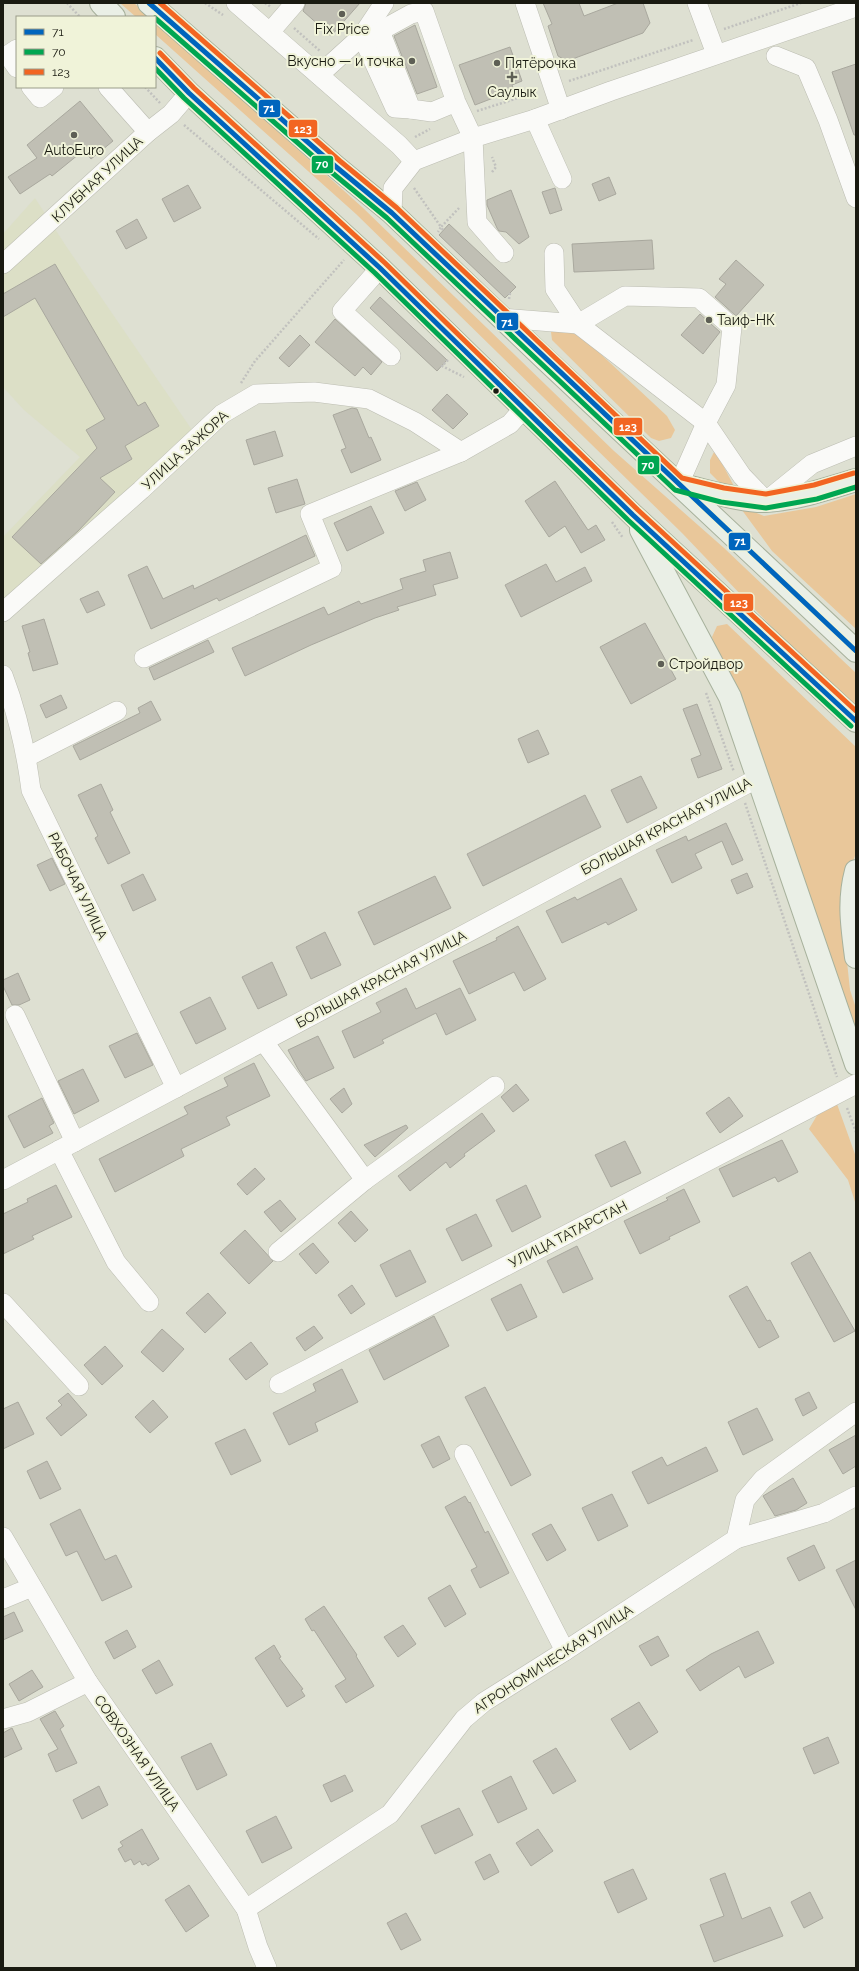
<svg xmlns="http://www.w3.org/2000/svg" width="859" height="1971" viewBox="0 0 859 1971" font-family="Raleway,sans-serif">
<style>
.built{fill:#dcdfc6}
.green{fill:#e9c79a}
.building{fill:#c0bfb4;stroke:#a9a89e}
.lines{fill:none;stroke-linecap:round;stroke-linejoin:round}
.minor-casing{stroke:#bcbdb2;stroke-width:20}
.major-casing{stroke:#a7b19c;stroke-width:24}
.path{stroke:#c1c1be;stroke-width:2.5;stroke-dasharray:2 2;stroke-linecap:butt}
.minor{stroke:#fafaf8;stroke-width:19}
.major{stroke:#eaefe6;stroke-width:22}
.bus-1-casing{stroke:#f0f3d9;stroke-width:8}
.bus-2-casing{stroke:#f0f3d9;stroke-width:8}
.bus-3-casing{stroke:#f0f3d9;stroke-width:8}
.bus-1{stroke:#0065bd;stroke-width:5}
.bus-2{stroke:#00a651;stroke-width:5}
.bus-3{stroke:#f26522;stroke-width:5}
.poi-dot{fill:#5e5f55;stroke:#f0f3d9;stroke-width:1.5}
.bus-dot{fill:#191a11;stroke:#f0f3d9;stroke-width:1.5}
.labels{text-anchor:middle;stroke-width:4;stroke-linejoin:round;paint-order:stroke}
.poi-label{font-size:14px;fill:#191a11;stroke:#f0f3d9}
.street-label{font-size:14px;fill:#191a11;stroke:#f0f3d9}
.line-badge{stroke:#f0f3d9;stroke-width:1.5}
.badge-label{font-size:11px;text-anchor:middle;font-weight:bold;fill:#fff}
</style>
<rect width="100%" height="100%" fill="#dee0d2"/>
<!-- built -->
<polygon class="built" points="35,198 66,246 203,446 3,621 3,537 80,457 24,410 3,387 3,234"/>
<!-- green -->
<g class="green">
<polygon points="120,3 134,3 150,17 136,17"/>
<polygon points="155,21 362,207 614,451 724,548 840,658 856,673 856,710 808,665 682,533 356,214 155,34"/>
<polygon points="559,330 577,332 667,416 675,430 671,438 659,441 651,438 552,340 551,332"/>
<polygon points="715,450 736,490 722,485 710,473 710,460"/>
<polygon points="856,494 856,629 772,551 739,506 764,516 816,507"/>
<polygon points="727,624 856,747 856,853 842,892 843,924 850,990 856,1008 856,1041 712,637 717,626"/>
<polygon points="837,1104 856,1157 856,1205 848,1180 809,1129 819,1112"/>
</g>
<!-- building -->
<g class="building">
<polygon points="306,3 360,3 331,36 303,11"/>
<polygon points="543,3 579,3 584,16 618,3 643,3 650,23 643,33 567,61 558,56 548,26 552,24"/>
<polygon points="415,25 437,87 417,94 394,36"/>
<polygon points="510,47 522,81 512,85 514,90 475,105 459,65"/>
<polygon points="856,64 856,135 854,135 832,72"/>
<polygon points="80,101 113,141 91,159 84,150 52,176 50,174 20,194 8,177 37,158 27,145"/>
<polygon points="609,177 616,194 599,201 592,184"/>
<polygon points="188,185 201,208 174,222 162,199"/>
<polygon points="555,188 562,210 550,214 542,192"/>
<polygon points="511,190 529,237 519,244 506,232 499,231 497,228 487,205 487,200"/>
<polygon points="137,219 147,238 126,249 116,231"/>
<polygon points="449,224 516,287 505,298 439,235"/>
<polygon points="652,240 654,269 574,272 572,244"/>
<polygon points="736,260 764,285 736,316 715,297 726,284 719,279"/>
<polygon points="55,264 138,406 145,402 159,426 125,446 132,459 100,478 115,492 78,531 41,564 12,537 97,448 86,430 105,419 35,298 3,317 3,294"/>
<polygon points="380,297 447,360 437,371 370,308"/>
<polygon points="700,314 720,332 703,354 681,335"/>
<polygon points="335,319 382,362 371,375 363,367 355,376 315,342"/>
<polygon points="300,335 310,345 289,367 279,358"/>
<polygon points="447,394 468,414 453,429 432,410"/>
<polygon points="352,408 357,409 369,438 371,437 381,460 351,473 341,450 346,448 333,415"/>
<polygon points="275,431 283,456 254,465 246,440"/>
<polygon points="297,479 305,504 276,513 268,488"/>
<polygon points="555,481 588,530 596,525 605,540 581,553 565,526 549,537 525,501"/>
<polygon points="417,482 426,500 405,511 395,491"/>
<polygon points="371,506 384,533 347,551 334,523"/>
<polygon points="306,535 315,556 219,601 217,598 151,629 128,575 147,566 163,599 193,585 194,589"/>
<polygon points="450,552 458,578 433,585 436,595 397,607 399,610 375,618 311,645 245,676 232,648 324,607 328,615 359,601 361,604 403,589 400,579 426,571 423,560"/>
<polygon points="546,564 556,582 585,567 592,581 521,617 505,585"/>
<polygon points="98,591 105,605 87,613 80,599"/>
<polygon points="44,619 58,664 33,671 28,653 30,652 22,626"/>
<polygon points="645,623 676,679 631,704 600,647"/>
<polygon points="208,640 214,652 154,680 149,668"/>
<polygon points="61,695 67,708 46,718 40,705"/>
<polygon points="151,701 161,720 80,760 73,746 140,713 138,708"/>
<polygon points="697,704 722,769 698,778 691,759 701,755 683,709"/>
<polygon points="538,730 549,754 528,763 518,739"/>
<polygon points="641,776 657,808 627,823 611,790"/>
<polygon points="101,784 113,810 110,812 130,853 108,864 95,838 98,836 78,795"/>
<polygon points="585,795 601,827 483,886 467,854"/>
<polygon points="726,823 743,860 732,865 722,841 695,854 702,868 672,883 656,850 686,836 688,841"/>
<polygon points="52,858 65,884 50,891 37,865"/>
<polygon points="747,873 753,887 737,894 731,880"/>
<polygon points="143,874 156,900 133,911 121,885"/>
<polygon points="435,876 451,908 374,945 358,912"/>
<polygon points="621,878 637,910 608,925 606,922 562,943 546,911 575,897 577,900"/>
<polygon points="518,926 546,979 524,991 514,972 469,994 453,961 497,940 496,938"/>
<polygon points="325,932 341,965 311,979 296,947"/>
<polygon points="272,962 287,995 258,1009 242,977"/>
<polygon points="18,973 30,1000 19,1005 12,1005 3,986 3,980"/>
<polygon points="406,988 416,1009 460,988 476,1020 446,1035 436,1013 382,1040 384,1043 354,1058 342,1031 381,1012 376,1003"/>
<polygon points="210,997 226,1029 196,1044 180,1012"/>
<polygon points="137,1033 153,1065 125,1078 109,1046"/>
<polygon points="318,1036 334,1068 306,1081 298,1069 288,1050"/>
<polygon points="254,1063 270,1096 226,1117 230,1125 181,1149 184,1156 115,1192 99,1159 188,1114 184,1107 228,1086 224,1078"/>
<polygon points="83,1069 99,1101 74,1114 58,1081"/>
<polygon points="516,1084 529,1100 513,1112 501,1097"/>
<polygon points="344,1088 352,1104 342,1113 330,1099"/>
<polygon points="729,1097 743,1116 720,1133 706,1113"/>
<polygon points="42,1098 54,1123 49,1126 53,1133 24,1148 8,1116"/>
<polygon points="482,1113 495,1131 464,1154 465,1156 450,1168 446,1162 410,1191 398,1176"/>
<polygon points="406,1125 408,1128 375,1157 364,1145"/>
<polygon points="782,1140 798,1172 778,1182 775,1177 733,1197 719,1169"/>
<polygon points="625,1141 641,1173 611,1187 595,1155"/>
<polygon points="255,1168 265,1179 247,1195 237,1184"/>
<polygon points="56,1185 72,1217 32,1236 34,1239 3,1254 3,1214 28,1202 27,1199"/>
<polygon points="526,1185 541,1217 512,1232 496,1200"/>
<polygon points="684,1189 700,1222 669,1237 670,1239 640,1254 624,1221 668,1200 666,1198"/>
<polygon points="280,1200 296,1219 281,1232 264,1212"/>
<polygon points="351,1211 368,1230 355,1242 338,1223"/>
<polygon points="476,1214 492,1246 462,1261 446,1229"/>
<polygon points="245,1230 273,1261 249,1284 220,1253"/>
<polygon points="313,1243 329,1262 316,1274 299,1254"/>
<polygon points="577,1246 593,1279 563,1293 547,1261"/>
<polygon points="410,1250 426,1282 396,1297 380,1265"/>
<polygon points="810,1252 855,1331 834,1342 791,1263"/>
<polygon points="521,1284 537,1317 507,1331 491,1299"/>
<polygon points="352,1285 365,1304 351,1314 338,1295"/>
<polygon points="747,1286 767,1321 770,1320 779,1337 759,1348 729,1296"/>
<polygon points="208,1293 226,1313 205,1333 186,1313"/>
<polygon points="434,1316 449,1346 384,1380 369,1350"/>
<polygon points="314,1326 323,1338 305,1351 296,1338"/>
<polygon points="162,1329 184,1349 163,1372 141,1352"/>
<polygon points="251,1342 268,1364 246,1380 229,1359"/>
<polygon points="105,1346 123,1366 102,1385 84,1365"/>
<polygon points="342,1369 358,1402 315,1423 318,1431 289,1445 273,1413 316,1391 313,1384"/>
<polygon points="485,1387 531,1475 511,1486 465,1397"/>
<polygon points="809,1392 817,1408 803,1416 795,1399"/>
<polygon points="68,1393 87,1415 61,1436 46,1418 62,1405 58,1401"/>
<polygon points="153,1400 168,1417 150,1433 135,1417"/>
<polygon points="18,1402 34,1434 3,1449 3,1409"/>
<polygon points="757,1408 773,1440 743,1455 728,1422"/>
<polygon points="245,1429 261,1461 231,1475 215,1443"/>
<polygon points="856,1435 856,1466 843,1474 829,1450"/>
<polygon points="439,1436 450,1459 433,1468 421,1445"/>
<polygon points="706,1447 718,1471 648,1504 632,1472 662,1457 667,1466"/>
<polygon points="47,1461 61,1489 40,1499 27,1471"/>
<polygon points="793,1478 807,1503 796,1510 775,1516 763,1496"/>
<polygon points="612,1494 628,1526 598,1541 582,1508"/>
<polygon points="465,1496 469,1503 470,1502 485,1533 488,1531 509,1573 480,1588 471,1570 477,1567 445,1507"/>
<polygon points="80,1509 105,1560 116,1555 132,1587 102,1601 77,1551 66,1556 50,1524"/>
<polygon points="551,1524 566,1550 547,1561 532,1534"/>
<polygon points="814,1545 825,1568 799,1581 787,1558"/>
<polygon points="856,1560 856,1610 836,1570"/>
<polygon points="450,1585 466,1614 445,1627 428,1598"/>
<polygon points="324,1606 357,1655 356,1656 374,1686 346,1703 335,1686 346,1679 314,1630 312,1631 305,1619"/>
<polygon points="14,1612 23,1631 3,1640 3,1617"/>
<polygon points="403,1625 416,1644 398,1657 384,1637"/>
<polygon points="127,1630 136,1647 114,1659 105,1642"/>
<polygon points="758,1631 774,1663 745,1678 739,1666 700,1691 686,1670 711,1654"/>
<polygon points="658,1636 669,1656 651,1666 639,1646"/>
<polygon points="274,1645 281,1657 279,1658 303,1689 301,1690 305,1696 287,1707 255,1658"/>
<polygon points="159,1660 173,1685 156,1694 142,1670"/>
<polygon points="32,1670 43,1687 19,1701 9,1684"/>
<polygon points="639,1702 658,1732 630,1750 611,1719"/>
<polygon points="55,1711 64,1726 60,1729 77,1763 56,1772 48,1754 58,1749 40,1719"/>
<polygon points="12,1728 22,1749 3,1758 3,1733"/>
<polygon points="828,1737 839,1763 814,1774 803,1748"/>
<polygon points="211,1743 227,1775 197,1790 181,1757"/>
<polygon points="556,1748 576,1781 553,1794 533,1761"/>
<polygon points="345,1775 353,1791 331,1802 323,1785"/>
<polygon points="511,1776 527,1809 498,1823 482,1791"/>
<polygon points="99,1786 108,1805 82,1819 73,1800"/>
<polygon points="459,1808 473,1835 435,1854 421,1826"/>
<polygon points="276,1816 292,1848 262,1863 246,1831"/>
<polygon points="142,1829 159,1859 148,1866 146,1863 142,1865 140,1861 134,1865 131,1859 125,1862 118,1849 123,1846 120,1842"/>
<polygon points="538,1829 553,1851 531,1866 516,1843"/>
<polygon points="490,1854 499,1872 484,1880 475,1862"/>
<polygon points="633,1869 647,1899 618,1913 604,1882"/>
<polygon points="725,1873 742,1919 770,1907 783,1936 714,1962 700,1925 724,1916 710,1879"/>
<polygon points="189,1885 209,1916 186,1932 165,1900"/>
<polygon points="810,1892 823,1918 804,1928 791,1902"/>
<polygon points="406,1913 421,1940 401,1950 387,1923"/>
</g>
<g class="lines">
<!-- minor casing -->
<g class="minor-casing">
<g id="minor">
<polyline points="236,3 399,145 414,161"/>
<polyline points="525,3 561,110"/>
<polyline points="697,3 716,54"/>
<polyline points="270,32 295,3"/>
<polyline points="362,36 395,108 411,109"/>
<polyline points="17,49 8,55 17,68"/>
<polyline points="776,56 806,68 828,120 856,198"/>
<polyline points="319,75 362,36 384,3"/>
<polyline points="31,87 40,98 54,87"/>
<polyline points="108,87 148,132"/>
<polyline points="456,102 432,112 411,109 380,31 411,14 424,11 456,102 473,138 477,222 504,253"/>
<polyline points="535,119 562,179"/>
<polyline points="392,213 393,188 414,161 473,138 535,119 611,91 856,7"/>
<polyline points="554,253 555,289 578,324 706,423 742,476 766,501 812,464 856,446"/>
<polyline points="3,264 148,132 171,114 189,93"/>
<polyline points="380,268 342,311 391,356"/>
<polyline points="502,318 578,324 625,296 699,298 732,327 726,385 706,423 679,484"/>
<polyline points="3,612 141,490 222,414 256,394 314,392 369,399 415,422 461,452 510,424 524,408"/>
<polyline points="144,658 332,568 310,514 461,452"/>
<path d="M3,675C17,712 26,751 31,790L176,1088"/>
<polyline points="27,757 117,711"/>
<polyline points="15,1015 75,1142"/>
<polyline points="264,1042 365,1180"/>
<polyline points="59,1150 116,1262 149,1302"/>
<polyline points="3,1180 758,778"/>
<polyline points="278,1252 365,1180 495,1086"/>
<polyline points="3,1303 79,1386"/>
<polyline points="279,1384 856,1084"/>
<polyline points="464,1454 565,1651"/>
<polyline points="3,1537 88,1682 246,1909 258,1947 267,1968"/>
<polyline points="736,1539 824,1513 856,1496"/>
<polyline points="3,1599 32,1587"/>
<polyline points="3,1719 28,1712 88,1682"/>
<polyline points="246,1909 390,1814 464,1719 484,1702 565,1651 736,1539 745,1500 763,1479 856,1412"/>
</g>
</g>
<!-- major casing -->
<g class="major-casing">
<g id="major">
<polyline points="101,3 114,17"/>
<polyline points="149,3 335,166 392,213 546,360 856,651"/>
<polyline points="155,58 189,93 380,268 633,515 856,721"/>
<path d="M681,485C705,490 743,502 766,501C797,499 827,489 856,480"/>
<polyline points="641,530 730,697 856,1064"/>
<path d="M856,871C848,901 852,926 856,957"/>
</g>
</g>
<!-- path -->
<g class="path">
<polyline points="67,3 80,17"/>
<polyline points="205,3 223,15"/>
<polyline points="265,3 271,7"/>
<polyline points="294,28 320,51"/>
<polyline points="724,29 801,3"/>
<polyline points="569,81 693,40"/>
<polyline points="145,87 160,103"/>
<polyline points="477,111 537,92"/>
<polyline points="184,125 319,239"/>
<polyline points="415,137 430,129"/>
<polyline points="492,172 496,167 492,157"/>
<polyline points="414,188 441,227 438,232"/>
<polyline points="443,230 441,227 459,208"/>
<polyline points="509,299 510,293"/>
<polyline points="448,360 442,366 464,377"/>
<polyline points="241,383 255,361 344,260"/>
<polyline points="612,522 623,538"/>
<polyline points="706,693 734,772"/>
<polyline points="745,803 837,1077"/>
<polyline points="847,1108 856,1132"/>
</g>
<!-- minor -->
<use href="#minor" class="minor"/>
<!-- major -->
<use href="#major" class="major"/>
<!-- bus-1 casing -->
<g class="bus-1-casing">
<g id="bus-1">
<polyline points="149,3 335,166 392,213 856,651"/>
<polyline points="155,58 189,93 380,268 633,515 856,721"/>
</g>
</g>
<!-- bus-2 casing -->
<g class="bus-2-casing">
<g id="bus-2">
<polyline points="155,18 330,171 387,218 675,490 721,502 766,508 817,499 856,487"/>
<polyline points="155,68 184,98 375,273 628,520 851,726"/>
</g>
</g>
<!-- bus-3 casing -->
<g class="bus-3-casing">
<g id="bus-3">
<polyline points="160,3 340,161 397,208 682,478 724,488 766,494 814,485 854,473"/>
<polyline points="160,53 194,88 385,263 638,510 856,711"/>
</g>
</g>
<!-- bus-1 -->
<use href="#bus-1" class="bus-1"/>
<!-- bus-2 -->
<use href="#bus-2" class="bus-2"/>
<!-- bus-3 -->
<use href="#bus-3" class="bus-3"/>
</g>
<!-- markers -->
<g class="poi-dot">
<circle cx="342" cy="14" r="4"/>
<circle cx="412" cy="61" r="4"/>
<circle cx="497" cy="63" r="4"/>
<path d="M510 71h4v4h4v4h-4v4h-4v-4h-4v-4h4z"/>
<circle cx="74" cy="135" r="4"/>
<circle cx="709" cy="320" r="4"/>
<circle cx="661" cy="664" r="4"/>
</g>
<circle class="bus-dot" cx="496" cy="391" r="3.5"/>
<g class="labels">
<!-- poi labels -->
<g class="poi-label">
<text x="342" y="34">Fix Price</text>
<text x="404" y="66" text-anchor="end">Вкусно — и точка</text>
<text x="505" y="68" text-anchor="start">Пятёрочка</text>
<text x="512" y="97">Саулык</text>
<text x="74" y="155">AutoEuro</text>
<text x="717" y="325" text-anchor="start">Таиф-НК</text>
<text x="669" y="669" text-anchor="start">Стройдвор</text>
</g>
<!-- street labels -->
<g class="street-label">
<text transform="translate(97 179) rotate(-43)" y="5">КЛУБНАЯ УЛИЦА</text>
<text transform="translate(185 450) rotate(-42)" y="5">УЛИЦА ЗАЖОРА</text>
<text transform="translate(666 826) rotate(-28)" y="5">БОЛЬШАЯ КРАСНАЯ УЛИЦА</text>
<text transform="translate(78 886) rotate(64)" y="5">РАБОЧАЯ УЛИЦА</text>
<text transform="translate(381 979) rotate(-28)" y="5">БОЛЬШАЯ КРАСНАЯ УЛИЦА</text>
<text transform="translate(568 1234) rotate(-27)" y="5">УЛИЦА ТАТАРСТАН</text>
<text transform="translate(553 1659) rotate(-33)" y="5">АГРОНОМИЧЕСКАЯ УЛИЦА</text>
<text transform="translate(137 1753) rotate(55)" y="5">СОВХОЗНАЯ УЛИЦА</text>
</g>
</g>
<g class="line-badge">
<rect x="258" y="99" width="23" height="19" rx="4" fill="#0065bd"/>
<rect x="288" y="119" width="30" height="19" rx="4" fill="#f26522"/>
<rect x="311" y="155" width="23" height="19" rx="4" fill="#00a651"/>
<rect x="496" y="312" width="23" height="19" rx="4" fill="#0065bd"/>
<rect x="613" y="417" width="30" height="19" rx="4" fill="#f26522"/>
<rect x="637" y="455" width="23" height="20" rx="4" fill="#00a651"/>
<rect x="728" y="532" width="23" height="19" rx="4" fill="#0065bd"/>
<rect x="723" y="593" width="31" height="19" rx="4" fill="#f26522"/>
</g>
<g class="badge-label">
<text x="269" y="112">71</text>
<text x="303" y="133">123</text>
<text x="322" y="168">70</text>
<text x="507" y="326">71</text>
<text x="628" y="431">123</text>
<text x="648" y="469">70</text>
<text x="740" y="545">71</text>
<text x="739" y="607">123</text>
</g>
<!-- border -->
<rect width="859" height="1971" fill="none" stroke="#191a11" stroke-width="8"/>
<!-- legend -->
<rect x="16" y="16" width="140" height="72" fill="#f0f3d9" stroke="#9a9c89"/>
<rect x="24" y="29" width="20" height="6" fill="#0065bd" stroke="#9a9c89"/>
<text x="52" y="36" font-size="12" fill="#191a11">71</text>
<rect x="24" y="49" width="20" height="6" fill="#00a651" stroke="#9a9c89"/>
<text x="52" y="56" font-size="12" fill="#191a11">70</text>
<rect x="24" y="69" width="20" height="6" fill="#f26522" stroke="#9a9c89"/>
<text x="52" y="76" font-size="12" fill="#191a11">123</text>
</svg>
